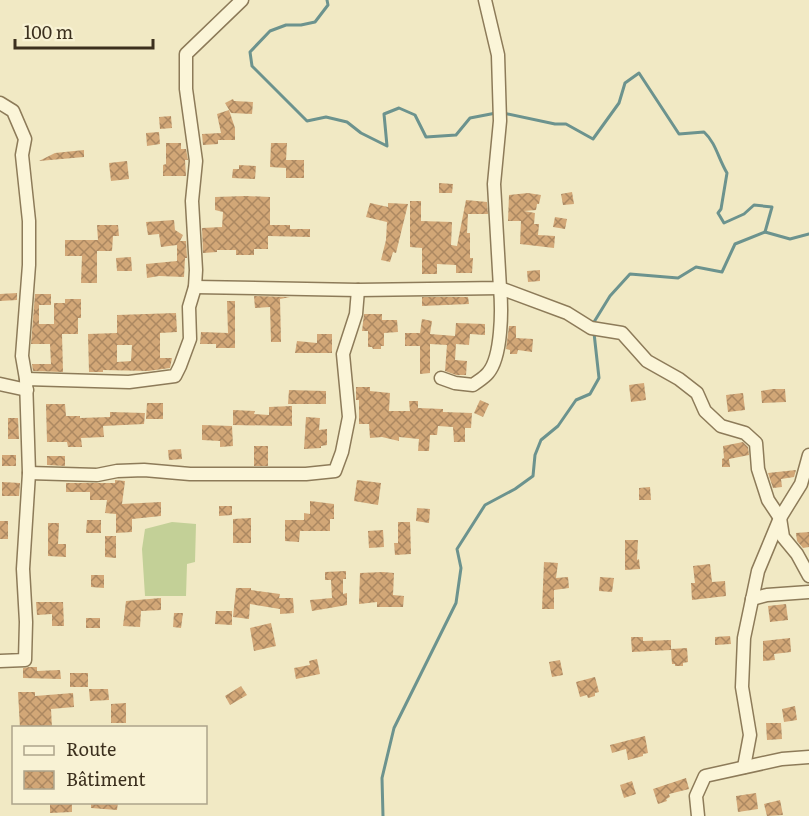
<svg xmlns="http://www.w3.org/2000/svg" width="809" height="816" viewBox="0 0 809 816" font-family="Literata,serif">
<style>
.pitch{fill:#c3d097}
.lines{fill:none;stroke-linecap:round;stroke-linejoin:round}
.stream{stroke:#6c938e;stroke-width:3}
.building{fill:url(#building-cross-hatch);fill-rule:evenodd}
.minor-casing{stroke:#8d7b59;stroke-width:15}
.minor{stroke:#fbf5d8;stroke-width:12}
</style>
<defs>
<pattern id="building-cross-hatch" width="8" height="8" patternUnits="userSpaceOnUse" patternTransform="scale(1.5)"><rect width="8" height="8" fill="#d2a777"/><path d="M0 0l8 8M0 8l8-8" fill="none" stroke="#ac8861"/></pattern>
</defs>
<rect width="100%" height="100%" fill="#f1e9c4"/>
<!-- pitch -->
<polygon class="pitch" points="172,522 196,524 195,562 187,564 186,596 145,596 142,549 145,529"/>
<g class="lines">
<!-- stream -->
<g class="stream">
<polyline points="327,0 328,5 315,22 301,25 286,25 270,31 250,52 252,66 307,121 326,117 347,122 361,133 387,146 384,114 399,108 415,115 426,137 456,135 470,118 496,113"/>
<path d="M503,113L555,124H566L593,139L619,103L625,83L639,73L679,134L704,132C716,143 718,158 727,173L721,209L718,213L724,223L744,214L754,205L772,207L765,232"/>
<polyline points="594,326 594,322 610,296 630,274 678,278 696,267 722,272 735,244 765,232 790,239 809,234"/>
<polyline points="383,816 382,778 394,728 456,603 461,568 457,549 485,505 515,489 533,476 535,455 541,440 558,426 576,400 590,394 599,378 594,333"/>
</g>
</g>
<!-- building -->
<g class="building">
<polygon points="233,99 234,101 253,102 252,114 231,113 225,103"/>
<polygon points="229,110 235,128 235,140 218,140 218,144 203,145 202,134 221,133 217,114"/>
<polygon points="171,116 172,128 160,129 159,117"/>
<polygon points="159,132 160,144 147,146 146,133"/>
<polygon points="166,143 181,143 181,149 186,149 188,160 185,160 186,176 163,176 163,165 166,164"/>
<polygon points="271,143 287,143 286,160 304,160 304,178 286,178 286,168 270,167"/>
<polygon points="84,150 84,157 39,161 55,153"/>
<polygon points="127,161 129,179 111,181 109,163"/>
<polygon points="239,165 256,166 255,179 232,178 233,169 239,169"/>
<polygon points="439,183 453,184 452,193 439,193"/>
<polygon points="572,192 574,204 563,205 561,194"/>
<polygon points="528,193 541,195 539,204 537,204 536,210 524,211 535,213 534,224 539,224 538,235 555,236 554,248 520,244 521,221 508,221 509,195"/>
<polygon points="246,196 270,197 270,225 290,225 290,229 310,229 310,237 268,236 268,249 254,249 254,255 236,255 236,250 217,250 217,252 203,253 202,228 222,227 223,212 215,210 215,197"/>
<polygon points="466,200 487,202 488,214 468,214 467,233 470,233 470,258 473,258 472,273 456,273 456,265 437,264 437,274 422,274 422,248 410,247 410,201 421,201 421,221 452,222 451,245 457,246"/>
<polygon points="370,203 388,207 388,203 408,204 396,253 393,252 390,262 381,260 386,240 387,222 366,217"/>
<polygon points="555,217 567,219 565,229 553,227"/>
<polygon points="174,220 175,230 183,235 180,241 186,241 187,258 185,258 184,277 159,276 147,278 146,264 177,261 177,245 161,247 159,234 148,235 146,222"/>
<polygon points="97,225 118,225 119,236 113,236 112,251 97,251 97,283 81,283 82,256 65,256 65,240 98,240"/>
<polygon points="131,257 132,271 117,271 116,258"/>
<polygon points="540,270 540,281 528,282 527,271"/>
<polygon points="17,293 17,300 0,301 0,294"/>
<polygon points="35,294 51,294 51,305 39,305 39,324 54,324 54,303 65,303 65,299 81,299 81,318 78,318 78,334 62,334 63,372 33,371 32,364 51,364 50,344 31,344"/>
<polygon points="254,296 290,297 280,299 281,342 271,342 270,307 255,308"/>
<polygon points="422,297 468,297 469,304 422,306"/>
<polygon points="227,301 235,301 235,348 216,348 216,344 200,344 201,332 228,333"/>
<path d="M176,313L177,332L160,333V358H172L170,368L148,371L103,370V372H89L88,334L117,333V315ZM117,345H132L131,361L117,362Z"/>
<polygon points="364,314 382,314 382,320 397,320 398,332 384,333 384,346 381,346 381,349 373,349 372,347 368,347 368,331 362,331"/>
<polygon points="422,319 432,321 430,334 455,336 456,323 485,324 485,335 470,334 469,345 456,344 455,360 467,361 466,375 456,375 445,371 447,345 430,344 430,373 420,374 420,346 405,346 405,333 420,333"/>
<polygon points="509,326 516,326 516,338 533,339 532,352 518,350 517,354 510,354 510,350 506,349"/>
<polygon points="317,334 332,334 332,353 295,353 297,341 317,343"/>
<polygon points="644,383 646,400 631,402 629,385"/>
<polygon points="356,387 370,387 370,391 390,393 389,411 410,411 409,401 418,401 418,408 443,409 443,412 472,413 471,428 465,428 465,442 454,442 453,427 438,426 437,435 430,435 429,451 418,451 419,439 399,437 399,441 382,437 370,438 369,424 359,424 359,400 356,400"/>
<polygon points="773,389 785,389 786,402 762,403 761,391"/>
<polygon points="289,390 326,391 326,404 288,404"/>
<polygon points="743,393 745,410 728,412 726,395"/>
<polygon points="480,400 489,404 483,417 474,413"/>
<polygon points="147,403 163,403 163,419 146,419"/>
<polygon points="46,404 65,404 66,416 80,416 80,418 110,417 110,412 145,413 144,424 103,426 104,437 81,438 82,447 68,447 67,442 47,442"/>
<polygon points="292,406 292,426 233,425 233,410 255,411 254,414 269,415 269,407"/>
<polygon points="306,417 320,418 319,430 327,429 327,445 321,446 321,448 304,449"/>
<polygon points="8,418 18,418 19,439 8,439"/>
<polygon points="202,425 232,426 233,446 220,447 220,441 202,440"/>
<polygon points="743,442 748,447 749,455 729,459 730,467 722,467 722,459 724,458 723,446"/>
<rect x="254" y="446" width="14" height="20"/>
<polygon points="181,449 182,459 169,460 168,450"/>
<rect x="2" y="455" width="14" height="11"/>
<polygon points="47,456 65,456 65,466 47,465"/>
<polygon points="796,470 794,477 781,479 782,487 773,488 768,473"/>
<polygon points="115,480 125,481 122,504 161,502 161,516 132,519 132,532 116,533 116,514 105,513 107,500 90,500 90,492 66,492 66,483 115,483"/>
<polygon points="357,480 381,483 378,505 354,501"/>
<polygon points="2,482 20,483 19,496 2,496"/>
<polygon points="650,487 651,500 639,500 639,488"/>
<polygon points="310,501 334,504 334,519 330,519 330,531 300,531 299,542 285,541 285,520 304,520 304,513 310,514"/>
<polygon points="219,506 232,506 232,515 219,516"/>
<polygon points="417,508 430,509 429,523 416,521"/>
<polygon points="251,518 251,543 233,543 233,519"/>
<polygon points="87,520 101,520 101,533 86,533"/>
<rect x="0" y="521" width="8" height="18"/>
<polygon points="398,522 410,522 411,554 395,555 394,543 398,543"/>
<polygon points="48,523 59,523 58,544 66,544 66,557 48,556"/>
<polygon points="383,530 384,547 369,548 368,531"/>
<polygon points="809,532 809,547 803,548 797,541 796,533"/>
<polygon points="105,536 116,536 116,558 105,557"/>
<polygon points="625,540 638,540 637,560 639,559 640,569 625,570"/>
<polygon points="544,562 558,563 556,578 568,577 569,588 554,590 554,609 542,609"/>
<polygon points="710,564 712,582 725,581 726,596 692,600 691,583 695,583 693,566"/>
<polygon points="346,571 346,579 343,579 343,594 347,593 347,605 312,611 310,600 332,598 331,580 325,580 325,572"/>
<polygon points="383,572 394,573 393,595 404,596 403,607 377,607 377,602 359,604 360,573"/>
<polygon points="91,575 104,575 104,588 91,587"/>
<polygon points="600,577 614,578 612,592 599,591"/>
<polygon points="236,588 251,588 251,590 280,594 279,598 293,598 294,613 280,614 280,609 250,604 249,619 233,617"/>
<polygon points="161,598 161,610 141,611 140,627 123,626 126,601"/>
<polygon points="36,602 63,602 64,626 52,626 52,614 37,615"/>
<polygon points="786,604 788,620 770,622 768,606"/>
<polygon points="216,611 232,611 232,625 215,624"/>
<polygon points="174,613 183,613 181,628 173,627"/>
<rect x="86" y="618" width="14" height="10"/>
<polygon points="271,623 276,646 254,651 250,628"/>
<polygon points="730,636 731,644 715,645 715,637"/>
<polygon points="631,637 643,637 643,641 671,640 671,650 632,652"/>
<polygon points="790,638 791,652 774,654 775,660 763,661 763,641"/>
<polygon points="687,648 688,662 683,663 683,666 675,666 675,664 672,664 671,649"/>
<polygon points="317,659 320,674 296,679 294,668 310,665 309,661"/>
<polygon points="560,660 563,675 552,677 549,662"/>
<polygon points="29,667 37,667 37,671 60,670 61,679 23,678 23,668"/>
<rect x="70" y="673" width="18" height="14"/>
<polygon points="595,677 599,692 595,693 595,696 588,698 587,695 580,697 576,682"/>
<polygon points="241,686 247,695 230,705 225,696"/>
<polygon points="89,689 108,689 109,700 90,701"/>
<polygon points="18,692 35,692 35,696 73,693 74,707 51,709 52,728 20,728"/>
<polygon points="126,703 126,723 111,723 111,704"/>
<polygon points="795,706 797,720 784,722 782,709"/>
<polygon points="766,723 781,723 782,739 767,740"/>
<polygon points="645,736 648,753 643,754 643,756 628,760 626,749 612,753 610,745"/>
<polygon points="686,778 689,789 669,794 670,797 666,799 667,801 658,804 653,789"/>
<polygon points="632,781 636,794 624,798 620,785"/>
<polygon points="756,793 758,809 738,812 736,796"/>
<polygon points="780,800 783,815 767,816 764,804"/>
<polygon points="50,802 72,802 72,812 50,813"/>
<polygon points="91,802 118,802 117,810 91,808"/>
</g>
<g class="lines">
<!-- minor casing -->
<g class="minor-casing">
<g id="minor">
<polyline points="0,103 13,111 25,139 22,155 29,221 29,265 22,356 26,379 29,473 23,569 26,622 25,660 0,661"/>
<polyline points="195,287 358,290 500,288 494,184 500,121 498,55 485,0"/>
<path d="M441,378L455,383L473,385C478,381 484,378 488,373C502,357 502,309 500,288L567,313L591,328L622,333L647,361L679,379L697,393L705,411L721,426L745,433L756,443L758,469L768,500L780,518L783,537L797,554L809,576"/>
<polyline points="26,379 129,382 175,376 180,366 190,339 189,307 195,287 196,270 192,201 196,161 186,89 186,54 242,0"/>
<polyline points="0,384 27,390"/>
<polyline points="29,473 97,475 117,471 144,470 190,474 306,474 335,471 342,452 349,417 343,354 356,314 358,290"/>
<polyline points="752,599 767,595 809,592"/>
<polyline points="744,767 750,735 742,687 744,638 758,571 780,518 801,484 809,455"/>
<polyline points="698,816 696,796 705,776 782,759 809,757"/>
</g>
</g>
<!-- minor -->
<use href="#minor" class="minor"/>
</g>
<!-- legend -->
<rect x="12" y="726" width="195" height="78" fill="#f8f2d4" stroke="#ada48b" stroke-width="1.5"/>
<rect x="24" y="746" width="30" height="9" fill="#fbf5d8" stroke="#ada48b" stroke-width="1.5"/>
<text x="66" y="756" font-size="18" fill="#3c301e">Route</text>
<rect x="24" y="771" width="30" height="18" fill="url(#building-cross-hatch)" stroke="#ada48b" stroke-width="1.5"/>
<text x="66" y="786" font-size="18" fill="#3c301e">Bâtiment</text>
<!-- scale -->
<path d="M15 39v9h138v-9" fill="none" stroke="#3c301e" stroke-width="3"/>
<text x="24" y="39" font-size="18" fill="#3c301e" stroke="#f8f2d4" stroke-width="4.5" paint-order="stroke">100 m</text>
</svg>
